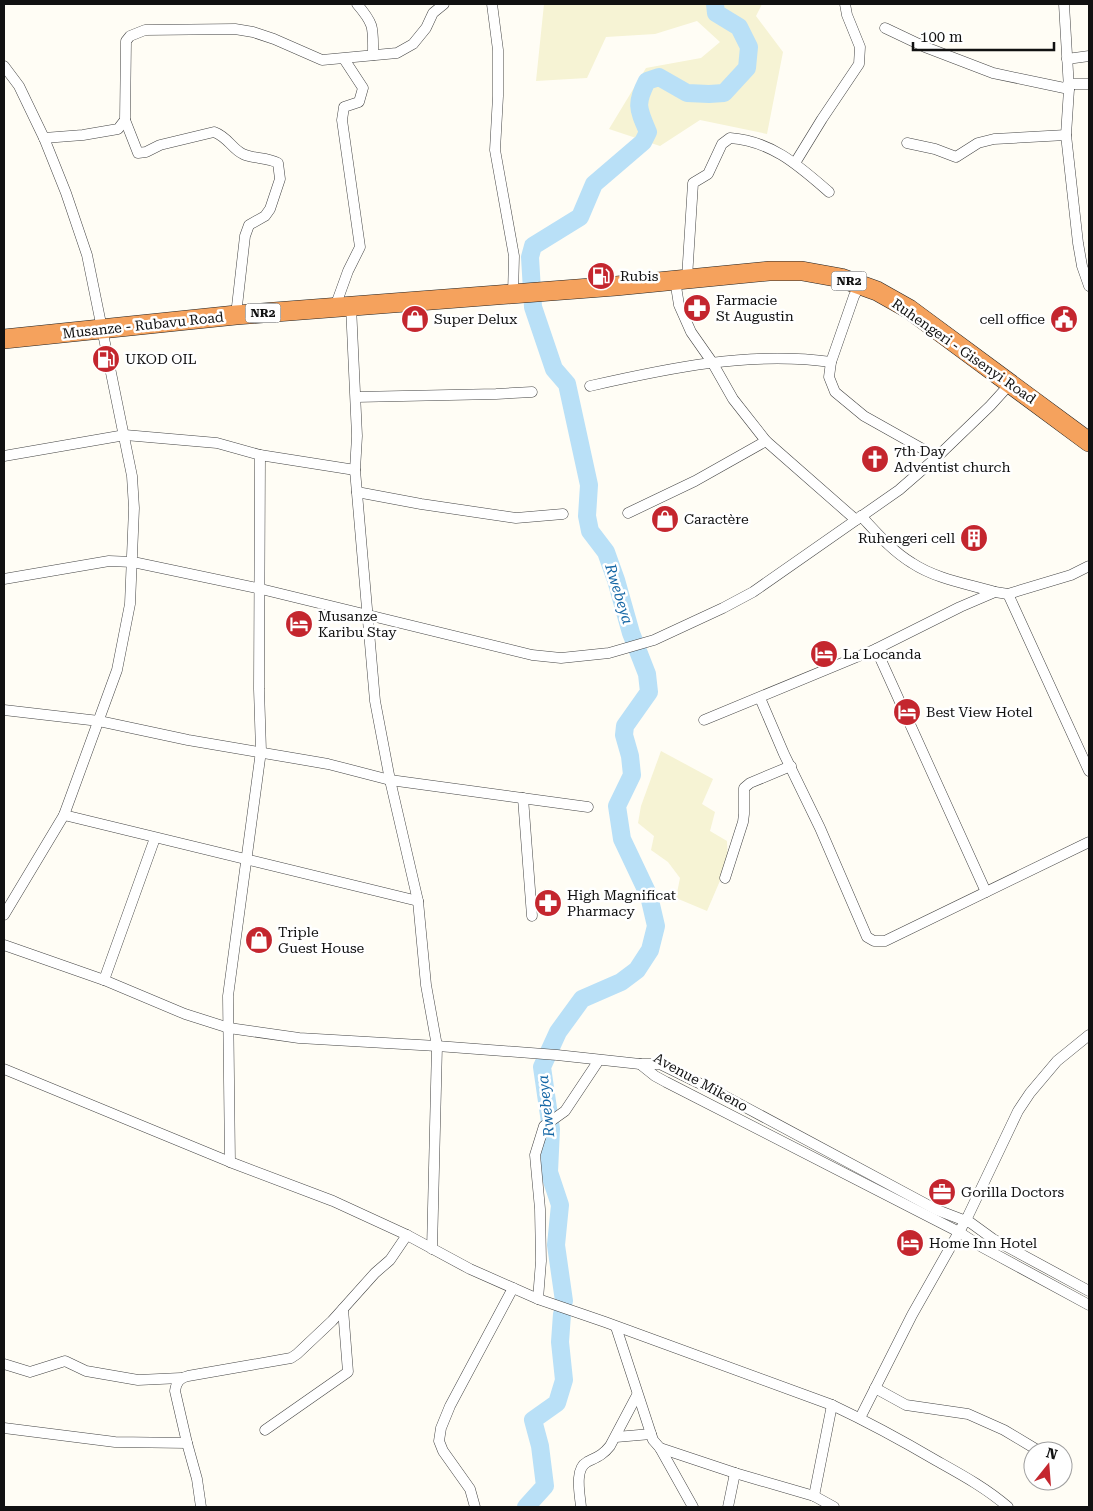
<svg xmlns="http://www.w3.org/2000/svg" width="1093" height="1511" viewBox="0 0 1093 1511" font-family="'Roboto Serif',serif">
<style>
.farmland{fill:#f6f3d4}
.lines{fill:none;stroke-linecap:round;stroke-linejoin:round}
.river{stroke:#b9e0f7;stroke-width:18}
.street-casing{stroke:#444;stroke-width:11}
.highway-casing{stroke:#222;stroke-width:20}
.street{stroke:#fff;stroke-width:10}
.highway{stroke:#f5a25d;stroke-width:19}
.labels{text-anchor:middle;stroke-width:5;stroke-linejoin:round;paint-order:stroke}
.shield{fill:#fff;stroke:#585858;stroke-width:1}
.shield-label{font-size:12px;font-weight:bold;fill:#111}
.poi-label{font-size:14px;fill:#111;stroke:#fff;text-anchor:start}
.street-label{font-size:14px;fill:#111;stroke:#fff}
.water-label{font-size:15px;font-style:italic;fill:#1768a6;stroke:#fff}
</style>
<rect width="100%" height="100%" fill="#fffdf5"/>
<!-- farmland -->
<g class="farmland">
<polygon points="544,4 762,4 756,16 783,52 767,134 700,120 660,146 609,129 646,68 701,58 720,42 697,21 655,34 606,37 587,78 536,81"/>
<polygon points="661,751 713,779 702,804 715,812 710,831 727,841 728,862 707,911 676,898 680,878 668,862 651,850 654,836 638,823 641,806"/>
</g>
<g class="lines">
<!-- river -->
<g class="river">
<path d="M564,1301L556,1245L560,1205L549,1172L551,1129L542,1067L558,1032L582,999L621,982L637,970L650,950L656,926L649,896L622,839L617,806L632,775L630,756L624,735L625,726L649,692L647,674L631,633L616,580L606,552L590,531L587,516L589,485L567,384L554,369L533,307L530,257L533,246L580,217L594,184L643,142L648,132C638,109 635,104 647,81L659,77L687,93L709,94L724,93L747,68L749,47L739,27L716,13L715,4"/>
<polyline points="526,1507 545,1486 540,1446 533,1420 557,1403 564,1380 560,1342 562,1314"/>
</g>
<!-- street casing -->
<g class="street-casing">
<g id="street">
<path d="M357,4C375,25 373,28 373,55"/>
<polyline points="492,4 498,50 498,96 495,150 514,256 513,294"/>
<polyline points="1064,4 1069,89 1066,135 1078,243 1082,266 1089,286"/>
<polyline points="885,28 925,47 993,73 1069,89"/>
<polyline points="1067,59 1089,56"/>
<polyline points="4,66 19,86 44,138 66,193 87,255 132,476 134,508 130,604 117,670 64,815 4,915"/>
<polyline points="1068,84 1089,84"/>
<path d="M125,120L138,153L146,152L160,145L214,132C228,137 232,149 243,154C253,159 267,157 278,163L280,179L270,209L265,216L249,225L245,236L236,315"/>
<polyline points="44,138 83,135 118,129 125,120 126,41 130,36 145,30 235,29 253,32 274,39 322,60 397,53 413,44 426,28 433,13 444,4"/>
<polyline points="907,143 935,149 956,157 978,143 994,139 1066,135"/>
<polyline points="795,163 822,119 859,64 860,47 847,15 845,4"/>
<path d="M687,278L693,183L708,174L722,144L730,138C772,141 799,166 829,192"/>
<polyline points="675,280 679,305 691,332 712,362 733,399 766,441 856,520"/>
<polyline points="860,285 854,296 831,362 829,377 835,392 864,416 937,457"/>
<polyline points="351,306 357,436 355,470 375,701 390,780 418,901 426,985 437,1046 432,1249"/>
<polyline points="335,307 348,271 360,247 342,120 344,107 359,102 363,88 344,59"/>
<path d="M590,386C669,368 749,351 831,362"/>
<polyline points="356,397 496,394 532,392"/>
<polyline points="4,456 125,435 217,443 260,455 355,470"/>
<polyline points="357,492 421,504 516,518 563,514"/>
<polyline points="628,513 695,481 766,441"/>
<path d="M861,516C877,533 892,551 912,563C936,579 968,584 995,592"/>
<polyline points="4,579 109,561 133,562 261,589 532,655 561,658 609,653 654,640 723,608 753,592 899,490 937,457 990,406 1010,384"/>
<polyline points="1008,594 1089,771"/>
<polyline points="876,649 986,892"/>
<polyline points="760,698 784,754 820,828 867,937 874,941 885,941 1089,842"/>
<polyline points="4,710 99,721 188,740 328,764 390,780 588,807"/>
<polyline points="704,720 876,649 960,607 995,592 1008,594 1071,575 1089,566"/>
<polyline points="523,798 532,916"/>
<polyline points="64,815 418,901"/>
<polyline points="725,878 743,822 744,814 744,788 750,783 791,766"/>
<polyline points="4,945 104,980 185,1014 229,1028 299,1038 437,1046 557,1055 640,1064 660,1064 719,1093 937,1210 971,1223 993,1239 1089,1291"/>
<polyline points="104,980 155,838"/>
<polyline points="640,1064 655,1076 666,1082 959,1232 982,1247 1089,1305"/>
<path d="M4,1069L230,1162L333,1201L407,1235L470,1269L538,1299L605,1322L832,1405C868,1422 903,1441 937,1461C962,1475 986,1488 1008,1507"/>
<polyline points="230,1162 228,996 261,751 259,689 260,455"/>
<polyline points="538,1299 541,1261 540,1209 535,1155 544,1126 565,1111 599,1060"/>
<polyline points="616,1327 653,1440 660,1448 735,1473 814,1496 834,1507"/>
<polyline points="4,1364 30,1372 65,1361 86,1371 138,1380 181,1378"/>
<polyline points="875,1388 906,1405 968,1414 1004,1430 1039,1451"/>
<polyline points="860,1418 912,1315 968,1216 1018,1111 1030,1093 1057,1061 1089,1035"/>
<polyline points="4,1428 115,1442 187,1443"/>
<polyline points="265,1430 348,1372 343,1309"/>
<polyline points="616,1437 651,1434"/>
<polyline points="660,1448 693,1507"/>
<polyline points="814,1496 832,1405"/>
<path d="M201,1507L197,1479L187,1443L175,1391C176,1382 180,1378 188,1376L291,1358L297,1354L332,1321L375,1273L390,1260L407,1235"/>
<polyline points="475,1507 470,1489 443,1451 439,1441 441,1428 450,1406 513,1288"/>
<path d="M581,1507C580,1495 574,1469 587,1462C597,1457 603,1455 610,1446L637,1395"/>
<polyline points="728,1507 735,1473"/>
</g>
</g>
<!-- highway casing -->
<g class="highway-casing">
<polyline id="highway" points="4,339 236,315 616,286 769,271 802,271 841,278 877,291 909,309 1089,442"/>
</g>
<!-- street -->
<use href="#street" class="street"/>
<!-- highway -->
<use href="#highway" class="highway"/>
</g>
<!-- icons -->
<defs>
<g id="fuel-disc" transform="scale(1.4375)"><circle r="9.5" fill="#c4262e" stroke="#fff"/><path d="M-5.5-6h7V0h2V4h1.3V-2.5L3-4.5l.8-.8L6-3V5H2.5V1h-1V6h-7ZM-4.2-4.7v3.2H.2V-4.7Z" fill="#fff"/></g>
<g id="pharmacy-disc" transform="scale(1.4375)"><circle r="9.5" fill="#c4262e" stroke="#fff"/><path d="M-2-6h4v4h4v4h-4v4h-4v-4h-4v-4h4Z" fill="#fff"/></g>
<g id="shop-disc" transform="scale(1.4375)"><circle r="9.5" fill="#c4262e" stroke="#fff"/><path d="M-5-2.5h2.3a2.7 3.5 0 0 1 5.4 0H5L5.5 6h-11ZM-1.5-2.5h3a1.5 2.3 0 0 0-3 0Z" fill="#fff"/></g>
<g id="civic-disc" transform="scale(1.4375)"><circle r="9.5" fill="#c4262e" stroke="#fff"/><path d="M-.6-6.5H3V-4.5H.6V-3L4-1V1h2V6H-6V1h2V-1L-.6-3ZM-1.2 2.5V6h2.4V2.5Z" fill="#fff"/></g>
<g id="church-disc" transform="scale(1.4375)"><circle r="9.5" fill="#c4262e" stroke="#fff"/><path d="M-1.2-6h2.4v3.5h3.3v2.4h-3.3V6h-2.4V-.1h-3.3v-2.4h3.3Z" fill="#fff"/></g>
<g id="building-disc" transform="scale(1.4375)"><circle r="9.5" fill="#c4262e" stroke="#fff"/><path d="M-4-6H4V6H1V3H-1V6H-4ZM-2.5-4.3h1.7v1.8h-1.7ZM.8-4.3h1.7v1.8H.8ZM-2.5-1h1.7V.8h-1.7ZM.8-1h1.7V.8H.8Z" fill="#fff"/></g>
<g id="hotel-disc" transform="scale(1.4375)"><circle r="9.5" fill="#c4262e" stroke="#fff"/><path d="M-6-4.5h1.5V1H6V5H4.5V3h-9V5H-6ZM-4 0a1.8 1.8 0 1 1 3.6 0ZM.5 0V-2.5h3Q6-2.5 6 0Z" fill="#fff"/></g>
<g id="office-disc" transform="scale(1.4375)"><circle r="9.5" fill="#c4262e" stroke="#fff"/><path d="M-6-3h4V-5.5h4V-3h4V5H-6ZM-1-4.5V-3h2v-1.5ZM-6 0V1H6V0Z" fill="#fff"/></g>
</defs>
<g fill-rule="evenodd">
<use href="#fuel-disc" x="601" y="276"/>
<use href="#pharmacy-disc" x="697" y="308"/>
<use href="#shop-disc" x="415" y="319"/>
<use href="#civic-disc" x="1064" y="319"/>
<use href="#fuel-disc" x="106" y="359"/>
<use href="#church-disc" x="875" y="459"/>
<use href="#shop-disc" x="665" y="519"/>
<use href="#building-disc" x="974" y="538"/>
<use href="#hotel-disc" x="299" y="624"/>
<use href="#hotel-disc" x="824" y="654"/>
<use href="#hotel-disc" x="907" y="712"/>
<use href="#pharmacy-disc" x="548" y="903"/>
<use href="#shop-disc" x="259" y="940"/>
<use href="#office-disc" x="942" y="1192"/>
<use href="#hotel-disc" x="910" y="1243"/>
</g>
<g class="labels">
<!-- shield labels -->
<g class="shield">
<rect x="831.5" y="271.5" width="35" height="19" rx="4"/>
<rect x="245.5" y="303.5" width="35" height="19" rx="4"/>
</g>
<g class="shield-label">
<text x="849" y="285">NR2</text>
<text x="263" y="317">NR2</text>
</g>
<!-- poi labels -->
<g class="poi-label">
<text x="620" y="281">Rubis</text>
<text x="716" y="305">Farmacie<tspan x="716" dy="16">St Augustin</tspan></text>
<text x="434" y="324">Super Delux</text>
<text x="1045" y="324" text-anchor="end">cell office</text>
<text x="125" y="364">UKOD OIL</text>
<text x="894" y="456">7th Day<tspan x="894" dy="16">Adventist church</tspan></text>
<text x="684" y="524">Caractère</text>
<text x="955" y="543" text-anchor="end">Ruhengeri cell</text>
<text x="318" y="621">Musanze<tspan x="318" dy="16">Karibu Stay</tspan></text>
<text x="843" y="659">La Locanda</text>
<text x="926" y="717">Best View Hotel</text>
<text x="567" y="900">High Magnificat<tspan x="567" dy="16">Pharmacy</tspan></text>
<text x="278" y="937">Triple<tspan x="278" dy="16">Guest House</tspan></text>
<text x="961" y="1197">Gorilla Doctors</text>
<text x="929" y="1248">Home Inn Hotel</text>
</g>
<!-- street labels -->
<g class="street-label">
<text transform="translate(143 325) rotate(-6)" y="5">Musanze - Rubavu Road</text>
<text transform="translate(964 351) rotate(35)" y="5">Ruhengeri - Gisenyi Road</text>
<text transform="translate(701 1082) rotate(29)" y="5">Avenue Mikeno</text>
</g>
<!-- water labels -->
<g class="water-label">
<text transform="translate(619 594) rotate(73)" y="5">Rwebeya</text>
<text transform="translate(546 1106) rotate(-96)" y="5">Rwebeya</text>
</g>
</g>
<!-- border -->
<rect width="1093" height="1511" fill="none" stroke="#111111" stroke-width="10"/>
<!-- north arrow -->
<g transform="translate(1048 1466) rotate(17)"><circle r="24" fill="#ffffff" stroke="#a0a0a0"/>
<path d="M0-4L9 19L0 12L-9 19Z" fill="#c4262e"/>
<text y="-8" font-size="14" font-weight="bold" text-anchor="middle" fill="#111111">N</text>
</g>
<!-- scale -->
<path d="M913 42v8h141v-8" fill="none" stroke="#111111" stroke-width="2.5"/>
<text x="920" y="42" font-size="15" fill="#111111" stroke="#ffffff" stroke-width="4" paint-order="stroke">100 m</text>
</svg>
